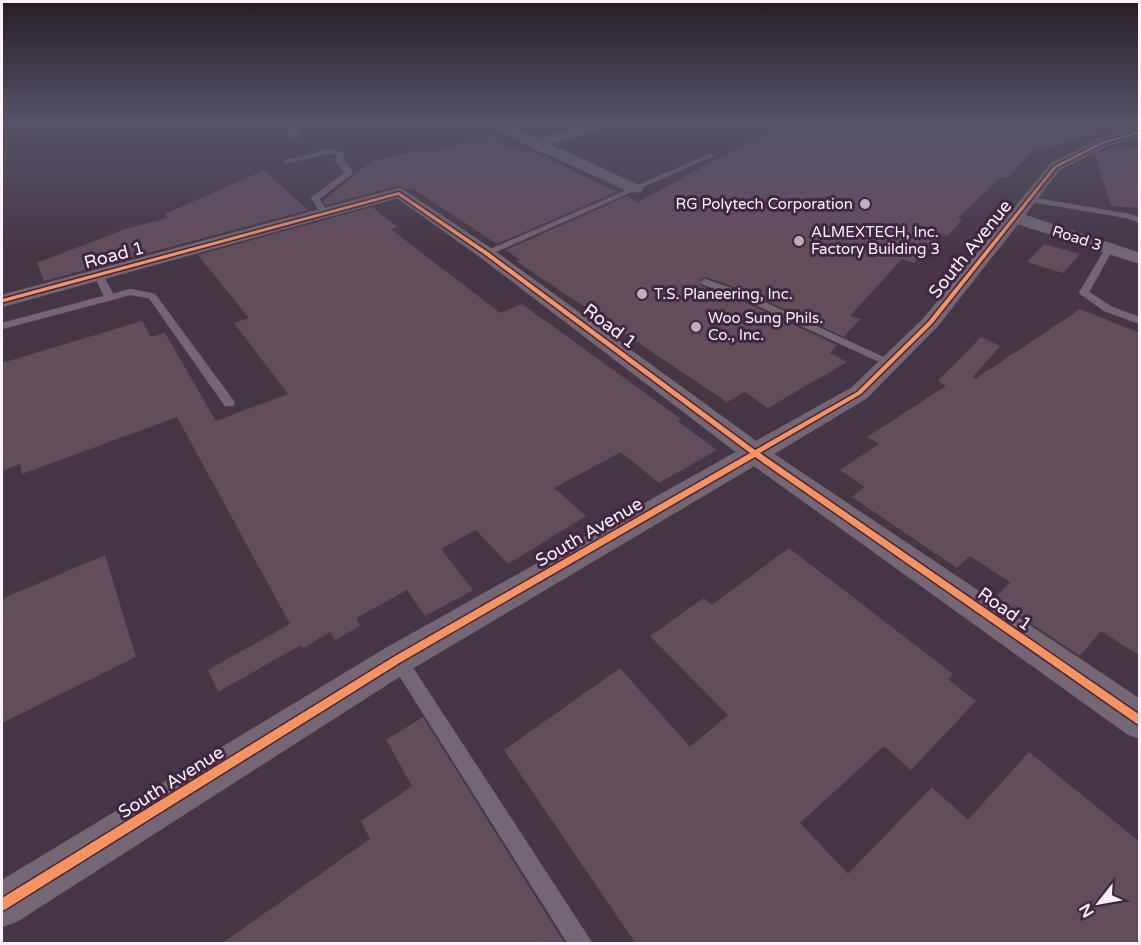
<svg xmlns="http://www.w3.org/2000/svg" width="1141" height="945" viewBox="0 0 1141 945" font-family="'Varela Round',sans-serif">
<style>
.building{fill:#624e5b}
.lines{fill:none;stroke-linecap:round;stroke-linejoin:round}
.lane-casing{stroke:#615561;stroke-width:1}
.street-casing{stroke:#615561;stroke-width:1}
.lane{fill:#726772;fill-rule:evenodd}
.street{fill:#726772;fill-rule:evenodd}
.cycleway-casing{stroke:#402640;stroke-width:3}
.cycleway{fill:#f8935d;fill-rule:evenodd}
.poi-dot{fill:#bdafbc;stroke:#402640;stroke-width:2}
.labels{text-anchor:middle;stroke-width:6;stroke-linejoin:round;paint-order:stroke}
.far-poi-label{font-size:15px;fill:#fef0fd;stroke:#402640;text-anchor:start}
.far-street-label{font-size:15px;fill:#fef0fd;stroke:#402640}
.street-label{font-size:18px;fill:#fef0fd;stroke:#402640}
</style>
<rect width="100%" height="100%" fill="#453644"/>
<!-- building -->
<g class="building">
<polygon points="788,122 1115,122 1115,125 1041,151 1033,149 1008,178 1001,177 958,218 962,220 948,236 941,234 914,263 902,259 850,316 860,319 844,337 746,291 706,277 699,280 701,286 738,299 837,345 830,353 847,362 768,408 745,392 727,402 516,261 520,260 506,250 627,196 638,202"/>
<polygon points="491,137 522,153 532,150 617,192 497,244 412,188 407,189 398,186 326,205 323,201 372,161 416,151 421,154"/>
<polygon points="1116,146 1140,148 1140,208 1111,206 1095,155"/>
<polygon points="264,170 308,210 44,281 37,263 125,229 168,218 165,214"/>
<polygon points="372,207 398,227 391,229 500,313 522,304 681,419 678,421 717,450 659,483 621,452 554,488 586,516 508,564 476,530 441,549 473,590 425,616 407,590 356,618 360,626 335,640 330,632 303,648 301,645 218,692 208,670 290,624 177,417 22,474 20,464 2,471 2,363 142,321 151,337 165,333 216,421 288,394 234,323 249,318 198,255"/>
<polygon points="1044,244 1080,254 1063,273 1027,262"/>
<polygon points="1080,309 1140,333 1140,656 1101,631 1080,656 994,599 1010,582 970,556 957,568 852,497 865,487 840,470 879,444 867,437 946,386 938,381 981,337 1000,346 973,377 975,379"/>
<polygon points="789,548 953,674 948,679 976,701 911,770 884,746 800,823 848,874 932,787 968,820 1029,752 1140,842 1140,944 636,944 504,750 620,668 690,747 728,715 650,636 704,598 712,605"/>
<polygon points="105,555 136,657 2,723 2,599"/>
<polygon points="423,717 565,944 221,944 370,839 361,821 412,786 386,740"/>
</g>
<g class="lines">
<!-- lane casing -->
<g class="lane-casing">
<g id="lane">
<polygon points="331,149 343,153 344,161 352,170 352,174 319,199 329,213 325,215 322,215 311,198 344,173 336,161 337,155 331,153 288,163 284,161"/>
<polygon points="710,154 715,155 489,255 482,253"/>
<polygon points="1029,197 1129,214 1140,218 1140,223 1127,218 1026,201 1025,199"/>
<polygon points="1109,246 1113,249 1089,292 1112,307 1140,317 1140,324 1104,311 1079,293 1105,249"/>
<polygon points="96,273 102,273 113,294 130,289 155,294 233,400 235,403 233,406 225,406 149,298 130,295 2,329 2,323 104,296 94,275"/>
<polygon points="705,279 745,293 896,363 890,366 886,365 739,297 702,284 700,282"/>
<polygon points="398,651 404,654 593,944 568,944 392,664 389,659 392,654"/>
</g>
</g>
<!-- street casing -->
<g class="street-casing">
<g id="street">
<polygon points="294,122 307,122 299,131 298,138 288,138 287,130"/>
<polygon points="485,122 501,122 538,139 598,122 617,122 615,125 550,144 640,186 643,189 640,192 630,192 531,147"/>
<polygon points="1140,128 1140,136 1107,146 1060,170 1025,215 1140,253 1140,264 1018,224 937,327 867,398 774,454 1140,699 1140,739 1127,734 754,466 410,670 18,921 2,927 2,880 386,648 736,452 480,257 397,198 2,307 2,295 399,188 404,190 492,249 756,441 851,388 923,319 1050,164 1097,140"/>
</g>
</g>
<!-- lane -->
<use href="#lane" class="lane"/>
<!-- street -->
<use href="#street" class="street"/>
<!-- cycleway casing -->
<g class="cycleway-casing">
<polygon id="cycleway" points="1140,131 1140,133 1103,144 1056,168 932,324 861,394 760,453 1140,715 1140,726 755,457 401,662 6,909 2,911 2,898 395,656 750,453 484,254 398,195 4,302 2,303 2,299 399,192 488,252 755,450 857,392 928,322 1054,166 1101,142"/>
</g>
<!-- cycleway -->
<use href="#cycleway" class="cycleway"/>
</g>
<!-- sky -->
<linearGradient id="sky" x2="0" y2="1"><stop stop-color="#261e25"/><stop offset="0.48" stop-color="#565267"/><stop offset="1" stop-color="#565267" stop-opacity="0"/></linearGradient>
<rect width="1141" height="254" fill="url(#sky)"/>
<!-- markers -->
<g class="poi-dot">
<circle cx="865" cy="204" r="6"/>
<circle cx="799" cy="241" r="6"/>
<circle cx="642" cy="294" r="6"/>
<circle cx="696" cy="327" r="6"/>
</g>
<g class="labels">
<!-- far-poi labels -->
<g class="far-poi-label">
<text x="853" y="209" text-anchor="end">RG Polytech Corporation</text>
<text x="811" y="237">ALMEXTECH, Inc.<tspan x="811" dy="17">Factory Building 3</tspan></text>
<text x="654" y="299">T.S. Planeering, Inc.</text>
<text x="708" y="323">Woo Sung Phils.<tspan x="708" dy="17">Co., Inc.</tspan></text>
</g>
<!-- far-street labels -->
<g class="far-street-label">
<text transform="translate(1077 238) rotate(18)" y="5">Road 3</text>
</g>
<!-- street labels -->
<g class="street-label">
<text transform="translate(970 249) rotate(-51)" y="6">South Avenue</text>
<text transform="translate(114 255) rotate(-15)" y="6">Road 1</text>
<text transform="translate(610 326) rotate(37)" y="6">Road 1</text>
<text transform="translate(589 532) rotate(-30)" y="6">South Avenue</text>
<text transform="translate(1005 609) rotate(35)" y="6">Road 1</text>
<text transform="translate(171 782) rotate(-32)" y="6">South Avenue</text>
</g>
</g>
<!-- border -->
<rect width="1141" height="945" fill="none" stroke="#fef0fd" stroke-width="6"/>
<!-- north arrow -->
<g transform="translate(1099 903) rotate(239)" stroke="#402640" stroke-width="4.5" paint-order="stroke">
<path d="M0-4.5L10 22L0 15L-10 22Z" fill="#fef0fd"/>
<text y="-9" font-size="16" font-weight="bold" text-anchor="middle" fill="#fef0fd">N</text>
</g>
</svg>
